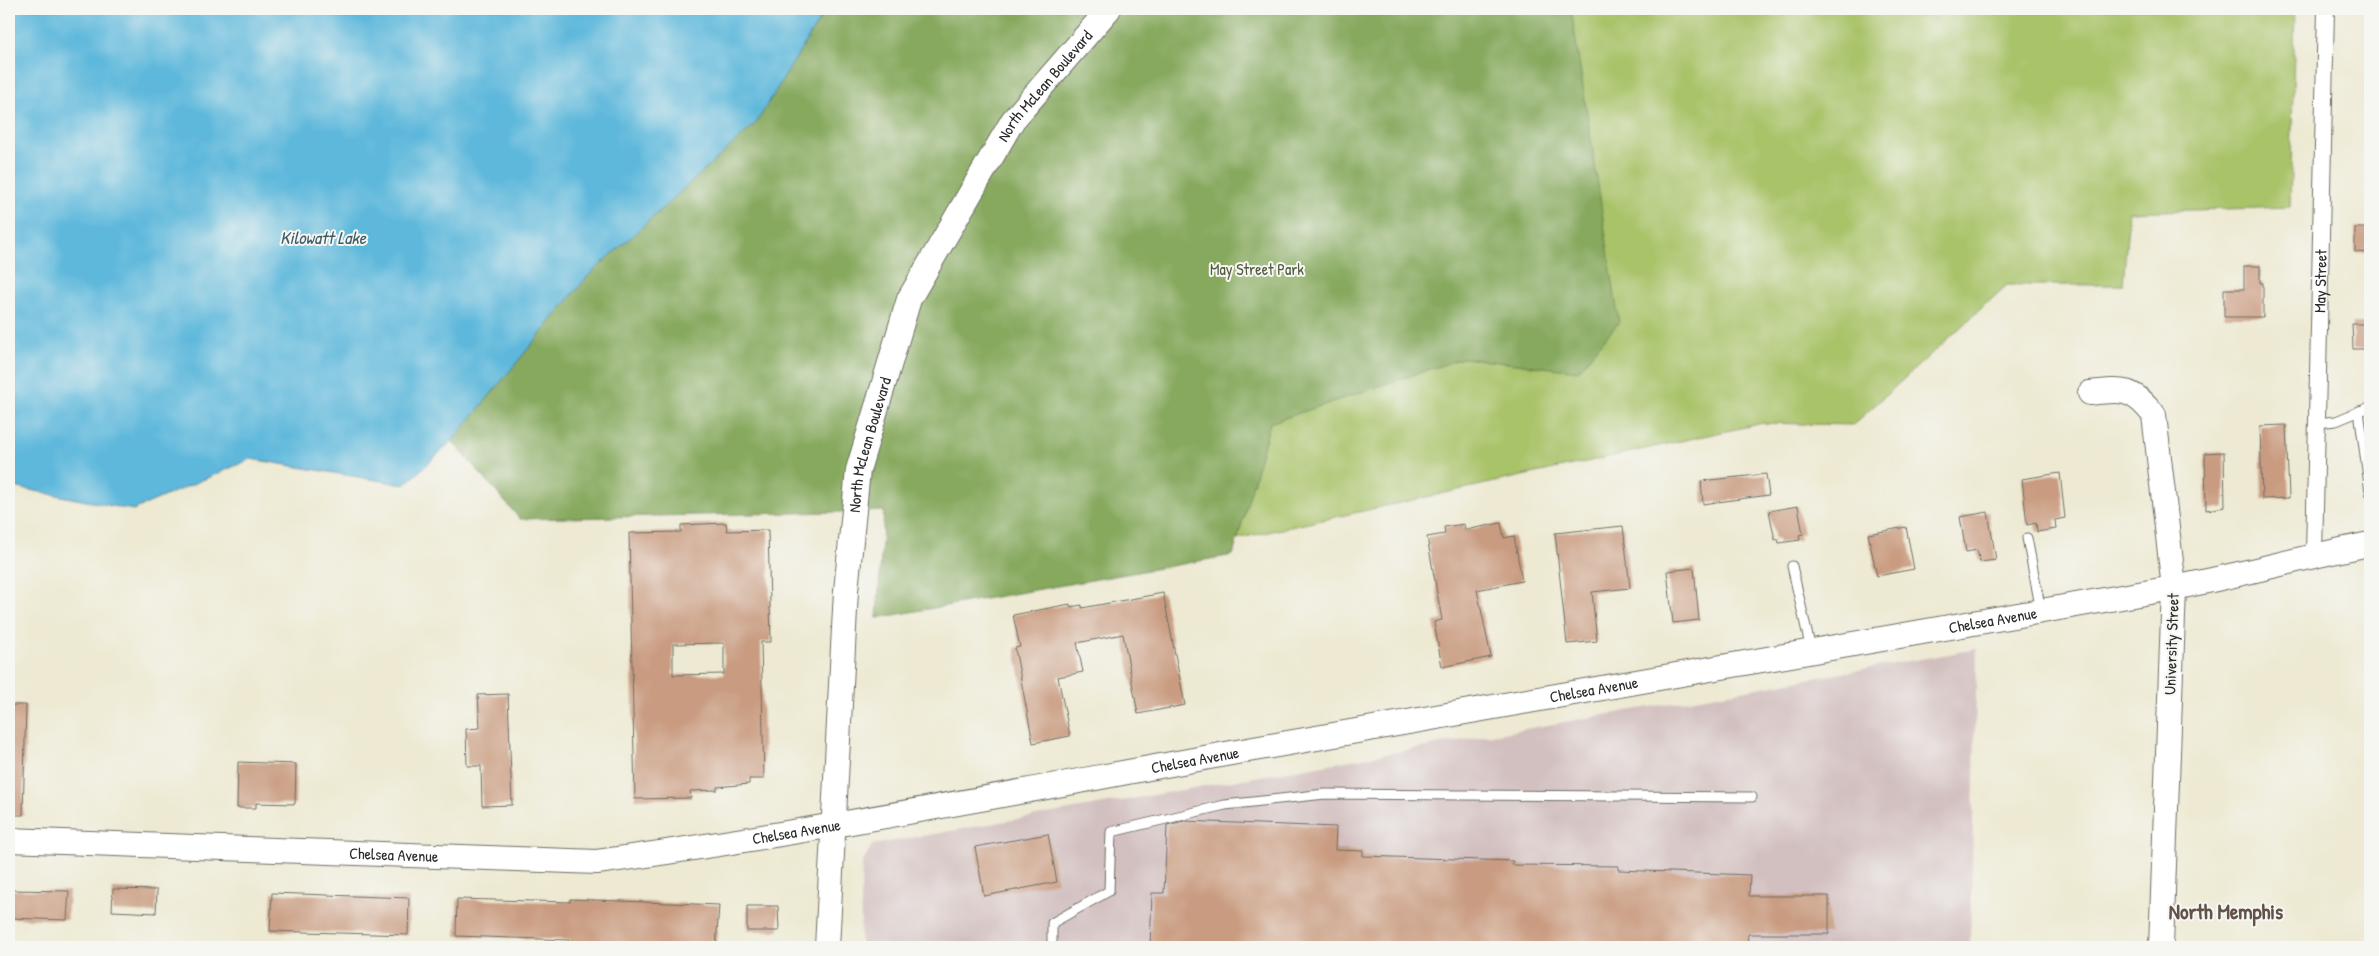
<svg xmlns="http://www.w3.org/2000/svg" width="2379" height="956" viewBox="0 0 2379 956" font-family="'Patrick Hand',sans-serif">
<style>
.industrial{fill:#d2bfbf}
.green{fill:#a9c369;stroke:#6a774a}
.forest{fill:#86a95d;stroke:#586a44}
.water{fill:#5db8db;stroke:#447283}
.building{fill:#c99b80;fill-rule:evenodd}
.lines{fill:none;stroke-linecap:round;stroke-linejoin:round}
.lane-casing{stroke:#6f6e65;stroke-width:11}
.street-casing{stroke:#6f6e65;stroke-width:18}
.secondary-casing{stroke:#6f6e65;stroke-width:26}
.lane{stroke:#fff;stroke-width:9}
.street{stroke:#fff;stroke-width:16}
.secondary{stroke:#fff;stroke-width:24}
.labels{text-anchor:middle;stroke-width:4;stroke-linejoin:round;paint-order:stroke}
.street-label{font-size:16px;fill:#2b2b2b;stroke:#f6f6f2}
.park-label{font-size:16px;fill:#51593e;stroke:#f6f6f2}
.water-label{font-size:18px;font-style:italic;fill:#3c5c69;stroke:#f6f6f2}
.district-label{font-size:21px;font-weight:bold;fill:#625249;stroke:#f6f6f2}
</style>
<rect width="100%" height="100%" fill="#f6f6f2"/>
<filter id="ink" filterUnits="userSpaceOnUse"><feTurbulence type="fractalNoise" baseFrequency=".02" numOctaves="2"/><feDisplacementMap in="SourceGraphic" scale="10" xChannelSelector="R" yChannelSelector="G"/><feConvolveMatrix kernelMatrix="1 2 1 2 8 2 1 2 1" color-interpolation-filters="sRGB"/></filter>
<filter id="wash" filterUnits="userSpaceOnUse"><feTurbulence type="fractalNoise" baseFrequency=".0096" numOctaves="4" result="noise"/><feDisplacementMap in="SourceGraphic" scale="20" xChannelSelector="R" yChannelSelector="G"/><feGaussianBlur stdDeviation="1.12" result="paint"/><feColorMatrix in="noise" values="0 0 0 0 0 0 0 0 0 0 0 0 0 0 0 0 0 1.4 0 .05"/><feComposite in="paint" operator="in"/></filter>
<g filter="url(#wash)">
<rect width="100%" height="100%" fill="#ede9d2"/>
<!-- industrial -->
<polygon class="industrial" points="1977,649 1970,947 860,947 862,863 872,845"/>
<!-- green -->
<polygon class="green" points="1137,9 2295,9 2290,207 2129,212 2123,285 2007,285 1853,425 1763,423 877,618"/>
<!-- forest -->
<polygon class="forest" points="826,9 1571,9 1619,322 1578,371 1463,358 1270,423 1233,555 877,618 884,511 520,519 452,441 588,276 756,123"/>
<!-- water -->
<polygon class="water" points="9,9 826,9 756,123 588,276 452,441 405,485 251,459 133,510 9,486"/>
<g id="blocks">
<!-- building -->
<g class="building">
<polygon points="2355,228 2370,228 2370,253 2355,252"/>
<polygon points="2244,266 2260,266 2260,283 2263,283 2263,317 2224,317 2224,289 2244,289"/>
<polygon points="2352,324 2370,324 2370,349 2353,349"/>
<polygon points="2286,425 2289,498 2262,499 2260,426"/>
<polygon points="2224,452 2225,507 2206,510 2205,453"/>
<polygon points="2060,473 2065,518 2055,520 2056,529 2037,532 2036,523 2027,525 2022,479"/>
<polygon points="1766,474 1769,495 1703,504 1701,481"/>
<polygon points="1798,506 1803,534 1799,535 1800,540 1779,543 1778,539 1775,540 1769,511"/>
<polygon points="1988,512 1996,560 1980,562 1977,550 1966,552 1960,517"/>
<path d="M726,523L727,531L768,530L771,642H761L764,779H749V784L717,787V790L690,791L691,798L635,799L629,533L681,532V525ZM724,643V674L673,675V644Z"/>
<polygon points="1501,523 1504,538 1514,536 1522,581 1477,590 1491,657 1442,667 1434,622 1442,620 1427,537 1445,534 1444,527 1464,524 1465,530"/>
<polygon points="1623,526 1630,588 1592,592 1597,641 1567,644 1555,533"/>
<polygon points="1906,527 1914,569 1877,576 1868,534"/>
<polygon points="1694,568 1699,620 1673,623 1667,571"/>
<polygon points="1163,593 1185,705 1138,714 1123,634 1077,643 1083,672 1058,677 1070,736 1033,743 1015,648 1020,647 1013,615 1070,604 1070,607 1082,605 1082,608"/>
<polygon points="508,694 512,805 482,806 481,766 467,766 466,729 480,728 478,695"/>
<polygon points="9,705 26,705 23,815 9,815"/>
<polygon points="238,762 296,764 295,804 256,803 256,808 237,808"/>
<polygon points="1184,821 1336,827 1335,850 1363,851 1363,856 1513,861 1512,865 1618,866 1618,870 1750,875 1749,896 1829,896 1829,934 1748,934 1747,947 1150,947 1152,893 1164,893 1167,825"/>
<polygon points="1048,834 1057,882 984,896 975,847"/>
<polygon points="113,889 157,890 156,913 112,911"/>
<polygon points="9,890 69,891 67,920 9,918"/>
<polygon points="272,893 409,898 408,935 270,931"/>
<polygon points="457,899 570,902 570,899 719,905 716,947 568,947 569,940 456,936"/>
<polygon points="747,906 778,906 779,931 747,931"/>
</g>
</g>
</g>
<g filter="url(#ink)">
<use href="#blocks" fill-opacity="0" stroke="#6f6e65" stroke-width="1"/>
<g class="lines">
<!-- lane casing -->
<g class="lane-casing">
<g id="lane">
<polyline points="2359,411 2370,492"/>
<polyline points="2317,423 2336,421 2370,407"/>
<polyline points="2027,538 2041,611"/>
<polyline points="1792,566 1811,650"/>
<polyline points="1052,947 1052,923 1109,891 1111,832 1225,805 1325,794 1752,797"/>
</g>
</g>
<!-- street casing -->
<g class="street-casing">
<g id="street">
<path id="s1" d="M2314,555L2326,9"/>
</g>
</g>
<!-- secondary casing -->
<g class="secondary-casing">
<g id="secondary">
<path d="M2090,393C2123,389 2133,388 2154,415L2174,588L2161,947"/>
<path id="s2" d="M9,840L597,862C815,832 1032,789 1248,750C1554,695 1861,644 2167,589C2235,577 2302,557 2370,544"/>
<path id="s3" d="M827,947L846,591L858,470L909,299L1013,120L1109,9"/>
</g>
</g>
<!-- lane -->
<use href="#lane" class="lane"/>
<!-- street -->
<use href="#street" class="street"/>
<!-- secondary -->
<use href="#secondary" class="secondary"/>
</g>
</g>
<g class="labels">
<!-- street labels -->
<g class="street-label">
<text dy="6" stroke="none"><textPath href="#s3" startOffset="910">North McLean Boulevard</textPath></text>
<text dy="6" stroke="none"><textPath href="#s1" startOffset="274">May Street</textPath></text>
<text dy="6" stroke="none"><textPath href="#s3" startOffset="505">North McLean Boulevard</textPath></text>
<text dy="6" stroke="none"><textPath href="#s2" startOffset="2005">Chelsea Avenue</textPath></text>
<text transform="translate(2171 644) rotate(-88)" y="6">University Street</text>
<text dy="6" stroke="none"><textPath href="#s2" startOffset="1600">Chelsea Avenue</textPath></text>
<text dy="6" stroke="none"><textPath href="#s2" startOffset="1195">Chelsea Avenue</textPath></text>
<text dy="6" stroke="none"><textPath href="#s2" startOffset="790">Chelsea Avenue</textPath></text>
<text dy="6" stroke="none"><textPath href="#s2" startOffset="385">Chelsea Avenue</textPath></text>
</g>
<!-- park labels -->
<g class="park-label">
<text x="1257" y="275">May Street Park</text>
</g>
<!-- water labels -->
<g class="water-label">
<text x="323" y="244">Kilowatt Lake</text>
</g>
<!-- district labels -->
<g class="district-label">
<text x="2226" y="919">North Memphis</text>
</g>
</g>
<!-- margin -->
<rect width="2379" height="956" fill="none" stroke="#f6f6f2" stroke-width="30"/>
</svg>
